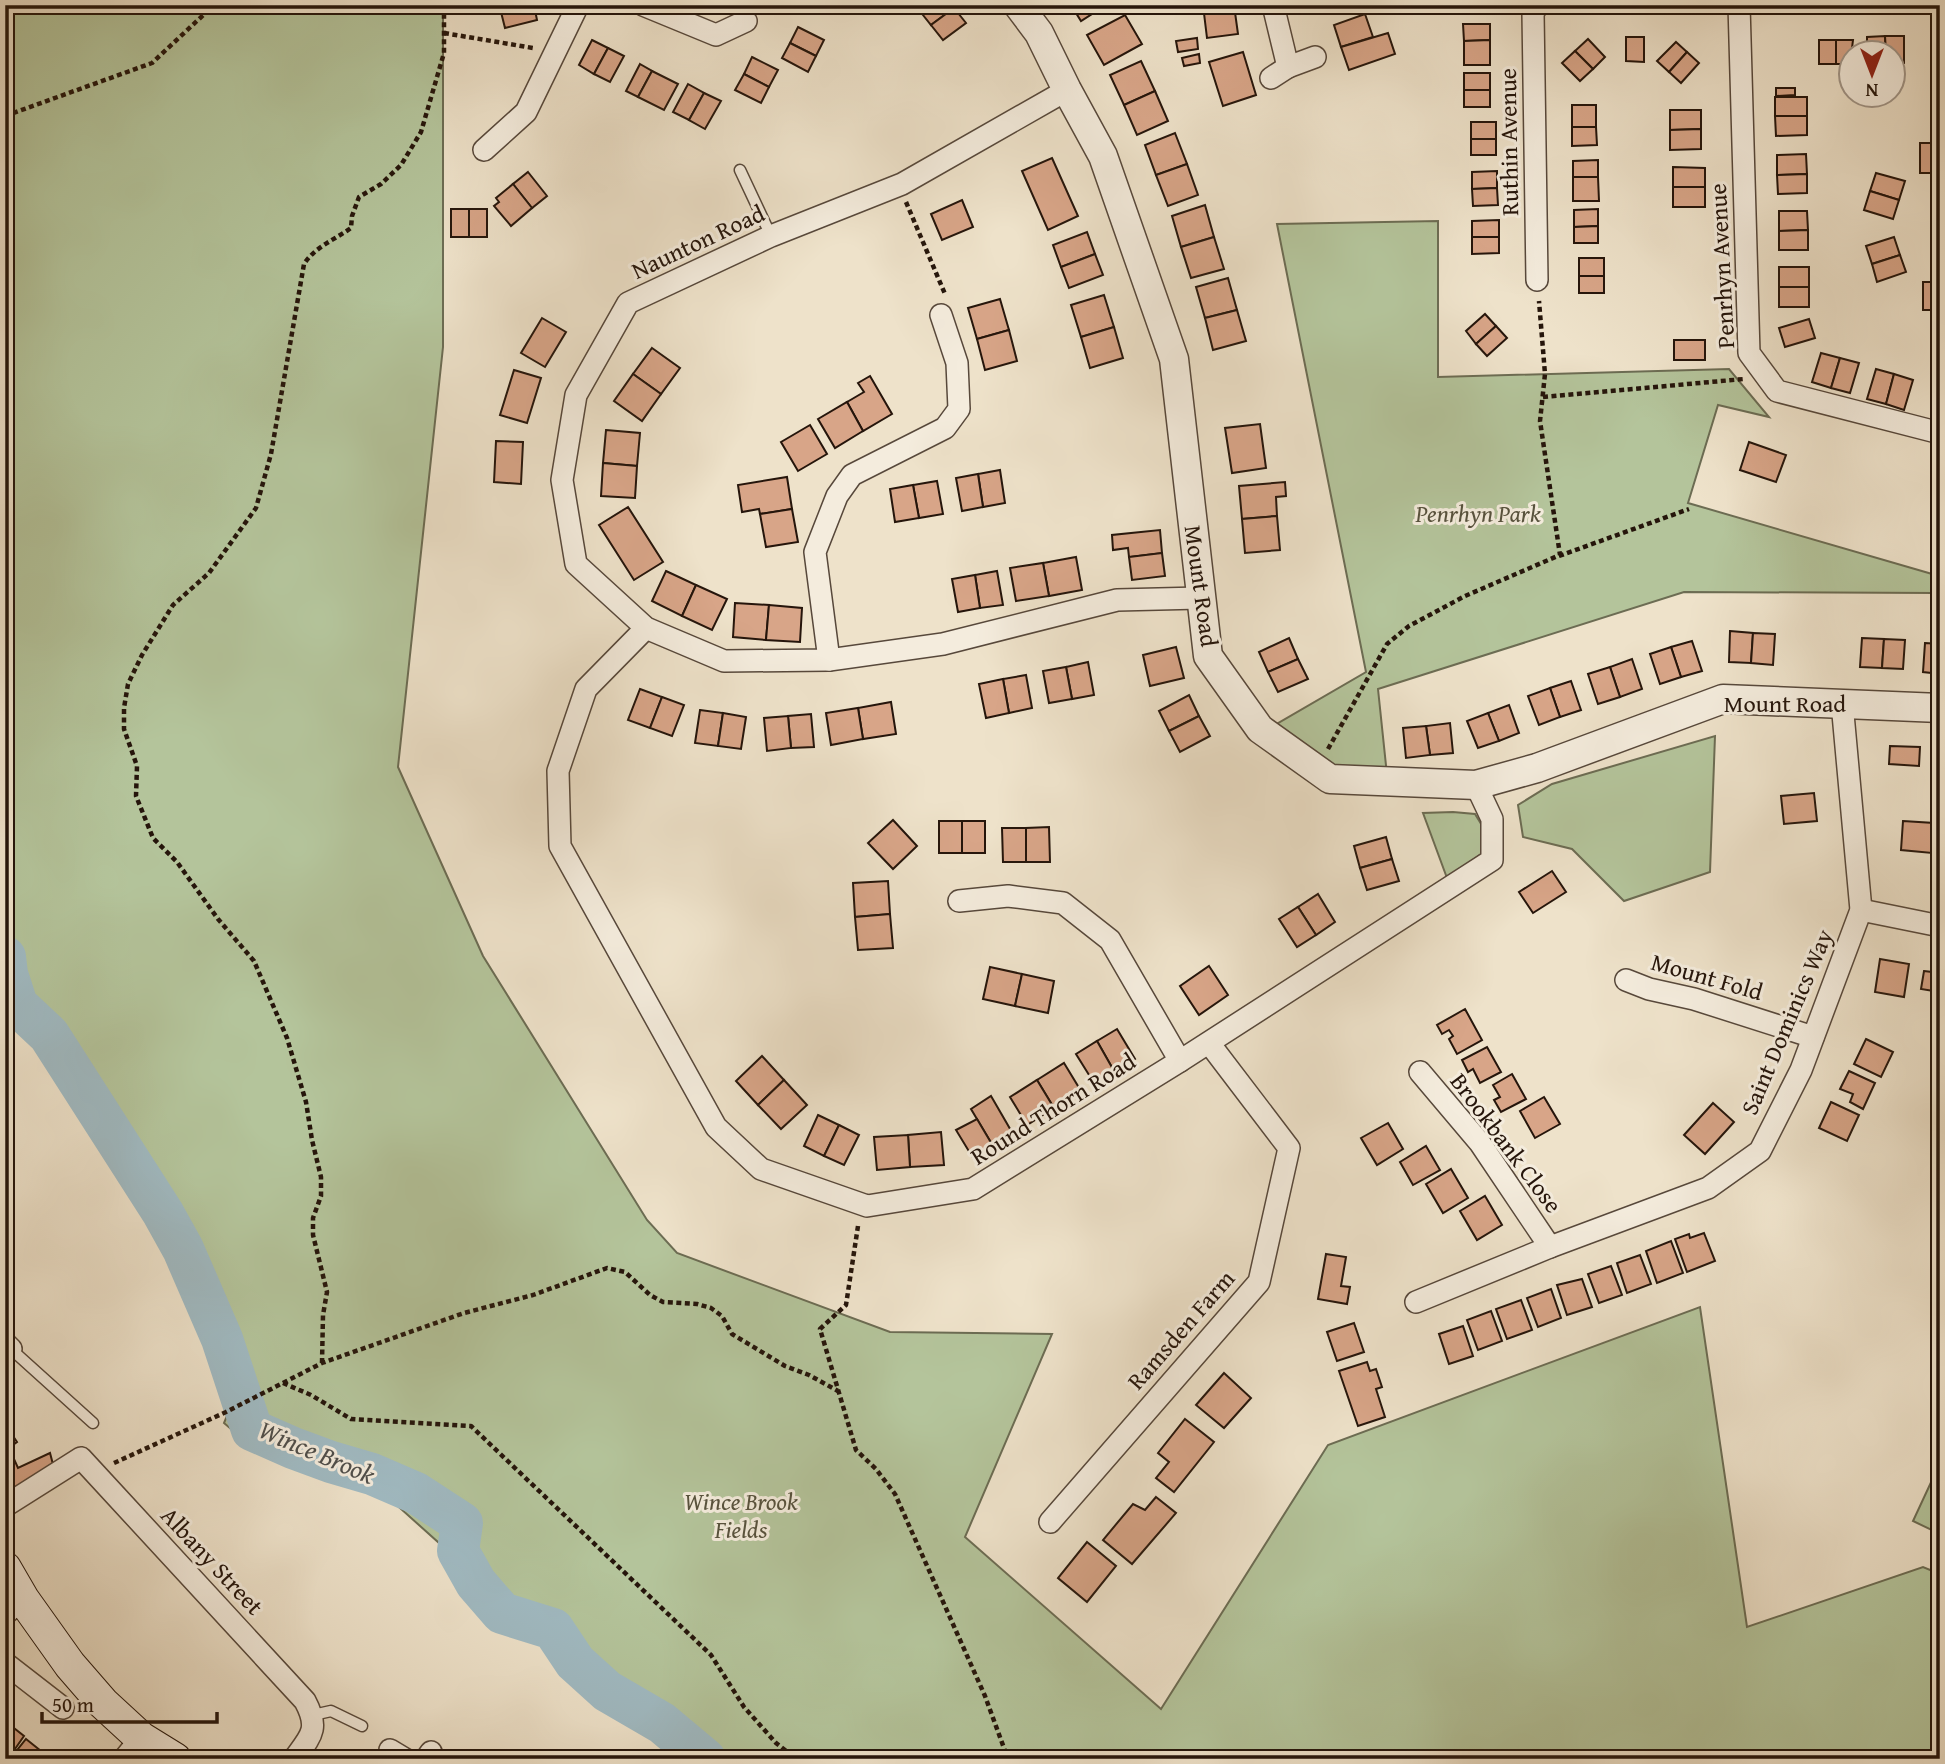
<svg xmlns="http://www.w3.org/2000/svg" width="1945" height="1764" viewBox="0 0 1945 1764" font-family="'Gentium Book Plus',serif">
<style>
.green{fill:#b4c49b;stroke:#6c6c53;stroke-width:2}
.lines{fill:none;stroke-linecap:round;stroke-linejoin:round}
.river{stroke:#a0bac2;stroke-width:42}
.building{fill:#d8a588;stroke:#25150b;stroke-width:2}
.service-casing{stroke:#57483b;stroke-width:13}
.minor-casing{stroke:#57483b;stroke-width:24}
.tertiary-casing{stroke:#57483b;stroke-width:31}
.secondary-casing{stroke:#25150b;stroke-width:34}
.path{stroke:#25150b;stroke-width:4.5;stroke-dasharray:5 3.5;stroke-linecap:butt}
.service{stroke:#f4ecdd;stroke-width:10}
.minor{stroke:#f4ecdd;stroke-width:21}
.tertiary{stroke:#f4ecdd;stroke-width:28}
.secondary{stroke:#f4ecdd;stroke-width:32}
.labels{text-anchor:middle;stroke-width:6;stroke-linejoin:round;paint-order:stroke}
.street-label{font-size:24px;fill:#25150b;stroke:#f4ecdd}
.park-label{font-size:24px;font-style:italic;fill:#57523d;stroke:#f4ecdd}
.water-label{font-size:26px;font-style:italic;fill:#504f4b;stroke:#f4ecdd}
</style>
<rect width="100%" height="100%" fill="#eee2ca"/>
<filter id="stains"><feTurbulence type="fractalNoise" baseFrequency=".00286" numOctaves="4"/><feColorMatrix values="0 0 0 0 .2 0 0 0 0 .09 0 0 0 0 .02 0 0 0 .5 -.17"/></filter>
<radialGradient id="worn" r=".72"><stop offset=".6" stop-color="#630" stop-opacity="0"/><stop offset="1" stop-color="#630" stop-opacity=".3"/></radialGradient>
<!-- green -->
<g class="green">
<polygon points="5,5 443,5 443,347 398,767 483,956 647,1220 677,1253 890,1332 1052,1334 965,1537 1161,1709 1328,1445 1700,1307 1747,1627 1923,1567 1940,1574 1940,1759 690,1759 657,1727 604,1697 564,1661 548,1634 496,1618 467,1586 449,1552 390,1499 245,1441 224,1423 232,1404 185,1283 139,1194 84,1100 29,1032 5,1007"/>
<polygon points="1438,221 1438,377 1729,369 1769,417 1718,405 1688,503 1939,576 1935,593 1684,592 1378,689 1387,775 1334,773 1275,725 1366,672 1277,224"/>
<polygon points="1715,736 1710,872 1624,901 1572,849 1523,837 1518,805 1552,784"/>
<polygon points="1453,812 1475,814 1486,832 1481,854 1447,878 1423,813"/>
<polygon points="1940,1463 1940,1534 1913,1521"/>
</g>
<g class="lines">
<!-- river -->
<polyline class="river" points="5,957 7,974 17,1005 49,1035 163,1213 183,1249 222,1339 252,1430 293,1448 331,1462 372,1474 416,1493 462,1523 458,1551 476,1583 502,1613 553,1629 575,1662 607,1691 662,1723 705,1759"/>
</g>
<!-- building -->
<g class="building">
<polygon points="527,5 534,5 537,20 505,28 501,12"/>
<polygon points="925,5 952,5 954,8 931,25 919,10"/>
<polygon points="1071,5 1106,5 1081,21"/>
<polygon points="1203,5 1234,5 1238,34 1207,38"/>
<polygon points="954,8 966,23 943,40 931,25"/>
<polygon points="1365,14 1373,37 1341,47 1334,25"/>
<polygon points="1125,15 1142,44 1104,65 1087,35"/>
<polygon points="1463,24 1490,24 1490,40 1464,41"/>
<polygon points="798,27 824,40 816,56 790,43"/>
<polygon points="1388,33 1395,54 1349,70 1341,47"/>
<polygon points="1885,36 1886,52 1867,52 1867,37"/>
<polygon points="1885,36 1904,36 1904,63 1892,63 1892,52 1886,52"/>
<polygon points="1626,37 1644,37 1644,62 1626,61"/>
<polygon points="1197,38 1198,49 1178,52 1176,41"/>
<polygon points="1588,39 1605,57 1593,69 1575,51"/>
<polygon points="592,40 608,48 594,74 579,65"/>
<polygon points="1490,40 1490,65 1464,65 1464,41"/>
<rect x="1819" y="40" width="17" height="24"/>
<polygon points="1836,40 1853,40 1850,64 1836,64"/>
<polygon points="1676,42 1687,52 1669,72 1657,61"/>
<polygon points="790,43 816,56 808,72 782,58"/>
<polygon points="608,48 624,56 610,82 594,74"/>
<polygon points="1575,51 1593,69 1580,81 1562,63"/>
<polygon points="1243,52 1256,95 1223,106 1209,62"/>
<polygon points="1687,52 1699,63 1681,83 1669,72"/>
<polygon points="1199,54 1200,63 1184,66 1182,58"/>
<polygon points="752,57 778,70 769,87 744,74"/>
<polygon points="1141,61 1155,91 1124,105 1110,75"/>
<polygon points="640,64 652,71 638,97 626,91"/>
<polygon points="652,71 678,84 664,110 638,97"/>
<rect x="1464" y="73" width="26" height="17"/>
<polygon points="744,74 769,87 761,103 735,90"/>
<polygon points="688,84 704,93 689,120 673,112"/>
<polygon points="1776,88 1795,88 1795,95 1776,96"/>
<rect x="1464" y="90" width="26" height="17"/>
<polygon points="1155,91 1168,121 1137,135 1124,105"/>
<polygon points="704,93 721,101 705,129 689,120"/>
<rect x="1775" y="97" width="32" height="19"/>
<rect x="1572" y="105" width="24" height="22"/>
<polygon points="1670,110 1701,110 1701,129 1670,130"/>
<polygon points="1775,116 1807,116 1807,135 1776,136"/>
<rect x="1471" y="122" width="25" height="17"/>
<polygon points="1572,127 1596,127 1597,145 1572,146"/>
<polygon points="1701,129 1701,149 1670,150 1670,130"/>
<polygon points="1175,133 1187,164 1156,175 1145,145"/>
<rect x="1471" y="139" width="25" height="16"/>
<rect x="1920" y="143" width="20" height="30"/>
<polygon points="1806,154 1807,174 1777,175 1777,155"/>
<polygon points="1052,158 1078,216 1048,230 1022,171"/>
<polygon points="1598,160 1598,177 1573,177 1573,161"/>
<polygon points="1187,164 1198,195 1168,206 1156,175"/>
<polygon points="1673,167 1705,168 1705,187 1673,187"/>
<polygon points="1497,171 1497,188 1472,189 1472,172"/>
<polygon points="528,172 547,196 532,208 513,184"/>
<polygon points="1876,173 1905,181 1899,200 1870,191"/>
<polygon points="1807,174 1807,193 1778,194 1777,175"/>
<polygon points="1573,177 1598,177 1599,201 1573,201"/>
<polygon points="513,184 532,208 511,226 494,206 499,202 496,198"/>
<rect x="1673" y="187" width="32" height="20"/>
<polygon points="1497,188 1498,205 1473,206 1472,189"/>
<polygon points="1870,191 1899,200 1893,219 1864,210"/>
<polygon points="962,200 973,227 942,240 931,214"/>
<polygon points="1205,205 1214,237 1181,247 1172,216"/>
<rect x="451" y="209" width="18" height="28"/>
<rect x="469" y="209" width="18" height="28"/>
<polygon points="1598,209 1598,226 1574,227 1574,210"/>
<polygon points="1779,211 1807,211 1808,230 1779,231"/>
<polygon points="1499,220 1499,237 1472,237 1472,221"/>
<polygon points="1598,226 1598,243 1574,243 1574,227"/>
<polygon points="1808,230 1808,250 1779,250 1779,231"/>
<polygon points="1087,232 1095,254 1061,267 1053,245"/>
<polygon points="1214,237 1224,269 1191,278 1181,247"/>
<polygon points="1472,237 1499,237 1499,253 1472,254"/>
<polygon points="1894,237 1900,255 1872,264 1866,246"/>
<polygon points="1095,254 1103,275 1069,288 1061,267"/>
<polygon points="1900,255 1906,272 1877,282 1872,264"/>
<rect x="1579" y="258" width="25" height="18"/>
<rect x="1779" y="267" width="30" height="20"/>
<rect x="1579" y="276" width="25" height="17"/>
<polygon points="1228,278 1237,310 1205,318 1196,287"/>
<rect x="1923" y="282" width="17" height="28"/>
<rect x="1779" y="287" width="30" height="20"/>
<polygon points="1104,295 1114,327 1081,337 1071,305"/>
<polygon points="1000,299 1009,330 977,339 968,308"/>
<polygon points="1237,310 1246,341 1213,350 1205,318"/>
<polygon points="1485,314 1496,326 1476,344 1466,331"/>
<polygon points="542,318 566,332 545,367 521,353"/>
<polygon points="1809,319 1815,338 1785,347 1779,328"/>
<polygon points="1496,326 1507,338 1487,356 1476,344"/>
<polygon points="1114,327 1123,358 1090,368 1081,337"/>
<polygon points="1009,330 1017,361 985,370 977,339"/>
<rect x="1674" y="340" width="31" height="20"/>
<polygon points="652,348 680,368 661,394 633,374"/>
<polygon points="1821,353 1840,358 1831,388 1812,382"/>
<polygon points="1840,358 1859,363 1850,393 1831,388"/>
<polygon points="1876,369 1894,374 1886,404 1867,399"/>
<polygon points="514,370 541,378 527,423 500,415"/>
<polygon points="633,374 661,394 642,421 614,401"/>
<polygon points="1894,374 1913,380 1904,410 1886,404"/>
<polygon points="870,376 892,414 863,431 847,402 864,392 858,383"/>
<polygon points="847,402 863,431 835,448 818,419"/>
<polygon points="1260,424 1266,468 1232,473 1225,428"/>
<polygon points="810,425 827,454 798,471 781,442"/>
<polygon points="606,430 640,433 637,466 603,463"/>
<polygon points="496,441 523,442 521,484 494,482"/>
<polygon points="1749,442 1786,455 1776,482 1740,470"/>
<polygon points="603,463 637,466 635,498 601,496"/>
<polygon points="1000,470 1005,503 983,507 978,474"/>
<polygon points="978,474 983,507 962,511 956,478"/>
<polygon points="787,477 792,509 760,514 759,509 742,512 738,485"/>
<polygon points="937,481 943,514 919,518 913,485"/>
<polygon points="1285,482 1286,496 1276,497 1277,516 1242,519 1239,486"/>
<polygon points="913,485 919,518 895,522 890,489"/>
<polygon points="628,507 663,562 634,580 599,525"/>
<polygon points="792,509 798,542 766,547 760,514"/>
<polygon points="1277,516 1280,550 1245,553 1242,519"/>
<polygon points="1160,530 1162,553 1129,557 1128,548 1113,550 1112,535"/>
<polygon points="1162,553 1165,576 1132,580 1129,557"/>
<polygon points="1076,557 1082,590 1049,596 1043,563"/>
<polygon points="1043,563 1049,596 1016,601 1010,568"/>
<polygon points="666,571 696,585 682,616 652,601"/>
<polygon points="997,571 1003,605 980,608 975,575"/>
<polygon points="975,575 980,608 958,612 952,579"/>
<polygon points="696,585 727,599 712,630 682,616"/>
<polygon points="735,603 769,605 766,640 733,637"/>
<polygon points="769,605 802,608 800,642 766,640"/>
<polygon points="1730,631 1753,633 1751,663 1729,662"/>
<polygon points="1753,633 1775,634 1773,665 1751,663"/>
<polygon points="1289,638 1298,659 1268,672 1259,652"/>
<polygon points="1862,638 1884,639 1882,668 1860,667"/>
<polygon points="1884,639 1905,640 1903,669 1882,668"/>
<polygon points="1692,641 1702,671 1681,677 1671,647"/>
<polygon points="1925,643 1940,644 1940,674 1923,672"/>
<polygon points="1176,647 1184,678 1150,686 1143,655"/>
<polygon points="1671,647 1681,677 1660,684 1650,654"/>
<polygon points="1298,659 1308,679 1278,692 1268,672"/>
<polygon points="1632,659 1642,689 1620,697 1610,667"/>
<polygon points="1088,662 1094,695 1072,699 1066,667"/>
<polygon points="1066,667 1072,699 1049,703 1043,671"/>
<polygon points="1610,667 1620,697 1598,704 1588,674"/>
<polygon points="1026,675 1032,708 1009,713 1003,679"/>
<polygon points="1003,679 1009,713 986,718 979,684"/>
<polygon points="1571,681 1581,710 1560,717 1550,688"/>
<polygon points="1550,688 1560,717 1539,725 1528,696"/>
<polygon points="640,689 662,697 650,728 628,720"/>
<polygon points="1189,695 1199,716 1169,731 1159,711"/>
<polygon points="662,697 684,705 672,736 650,728"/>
<polygon points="891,702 896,734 863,739 858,708"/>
<polygon points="1509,705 1519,733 1499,741 1488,713"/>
<polygon points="858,708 863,739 831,745 826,713"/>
<polygon points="700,710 723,713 718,746 695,743"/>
<polygon points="723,713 746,717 741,749 718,746"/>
<polygon points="1488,713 1499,741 1478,748 1467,721"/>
<polygon points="811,714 814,747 791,748 788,716"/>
<polygon points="788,716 791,748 767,751 764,718"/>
<polygon points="1199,716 1210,736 1180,752 1169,731"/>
<polygon points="1450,723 1453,753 1430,755 1426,726"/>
<polygon points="1426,726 1430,755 1406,758 1403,728"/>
<polygon points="1890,746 1920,747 1919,766 1889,764"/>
<polygon points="1814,793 1817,821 1784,824 1781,796"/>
<polygon points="893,820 917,846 893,869 868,843"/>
<rect x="939" y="821" width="23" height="32"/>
<rect x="962" y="821" width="23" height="32"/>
<polygon points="1903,821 1934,823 1932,853 1901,850"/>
<polygon points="1049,827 1050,862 1026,862 1026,828"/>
<polygon points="1002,828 1026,828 1026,862 1003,862"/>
<polygon points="1386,837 1392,859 1360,868 1354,846"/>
<polygon points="1392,859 1399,881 1367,890 1360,868"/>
<polygon points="1552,871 1566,892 1533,913 1519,892"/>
<polygon points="888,881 890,914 855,917 853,883"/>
<polygon points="1318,894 1335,922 1316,935 1298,907"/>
<polygon points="1298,907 1316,935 1297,947 1279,919"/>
<polygon points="890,914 893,948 858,950 855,917"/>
<polygon points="1880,959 1909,964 1904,997 1875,992"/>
<polygon points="1209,966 1228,995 1199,1015 1180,986"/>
<polygon points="990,967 1022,974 1015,1006 983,999"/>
<polygon points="1924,971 1940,973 1940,992 1921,989"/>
<polygon points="1022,974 1054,981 1048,1013 1015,1006"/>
<polygon points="1465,1009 1482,1040 1457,1054 1449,1039 1453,1036 1449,1030 1442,1034 1437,1025"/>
<polygon points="1117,1029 1135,1059 1114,1071 1097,1041"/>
<polygon points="1866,1039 1893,1052 1881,1077 1854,1064"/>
<polygon points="1097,1041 1114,1071 1094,1083 1076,1054"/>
<polygon points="1487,1047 1501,1072 1480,1083 1473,1069 1468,1072 1462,1060"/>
<polygon points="762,1056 784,1080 758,1105 736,1081"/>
<polygon points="1064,1063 1081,1091 1054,1108 1037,1080"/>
<polygon points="1849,1071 1875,1083 1863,1109 1850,1102 1853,1094 1840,1089"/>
<polygon points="1512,1074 1526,1099 1501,1112 1494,1100 1500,1097 1493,1085"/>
<polygon points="784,1080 807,1105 781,1129 758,1105"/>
<polygon points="1037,1080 1054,1108 1027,1125 1010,1097"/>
<polygon points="991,1096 1013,1134 993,1146 971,1109"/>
<polygon points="1544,1097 1560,1124 1535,1138 1520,1111"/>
<polygon points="1831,1102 1859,1115 1847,1141 1819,1128"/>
<polygon points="1713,1103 1734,1122 1705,1154 1684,1135"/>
<polygon points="818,1115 839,1125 824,1156 804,1146"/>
<polygon points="977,1119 993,1146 973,1158 956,1130"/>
<polygon points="1388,1123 1403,1149 1377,1165 1361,1138"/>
<polygon points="839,1125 859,1135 844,1165 824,1156"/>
<polygon points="941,1132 944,1165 910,1167 908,1135"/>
<polygon points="908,1135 910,1167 877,1170 874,1137"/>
<polygon points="1426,1146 1440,1170 1413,1185 1400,1162"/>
<polygon points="1451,1169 1468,1198 1443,1213 1426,1184"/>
<polygon points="1485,1196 1502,1225 1477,1240 1460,1211"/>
<polygon points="1704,1233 1715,1261 1687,1272 1675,1239 1689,1234 1690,1238"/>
<polygon points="1671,1241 1683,1273 1657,1283 1646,1251"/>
<polygon points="1326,1254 1346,1257 1341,1286 1350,1287 1347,1304 1318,1299"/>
<polygon points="1640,1255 1651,1284 1627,1293 1617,1263"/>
<polygon points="1611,1266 1622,1295 1599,1303 1588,1274"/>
<polygon points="1582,1279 1592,1307 1567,1315 1557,1285"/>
<polygon points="1551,1289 1561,1318 1538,1327 1527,1298"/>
<polygon points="1521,1300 1532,1330 1507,1339 1496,1309"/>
<polygon points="1491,1311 1502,1341 1478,1350 1467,1320"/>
<polygon points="1354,1323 1364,1352 1337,1361 1327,1332"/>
<polygon points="1463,1326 1473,1356 1449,1364 1439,1334"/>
<polygon points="1367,1362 1370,1371 1376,1369 1382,1387 1376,1389 1385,1417 1358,1426 1339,1371"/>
<polygon points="1224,1373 1251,1398 1224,1428 1196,1405"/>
<polygon points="1185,1419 1214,1442 1174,1492 1156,1478 1169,1462 1158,1453"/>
<polygon points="5,1424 17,1442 9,1448 18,1468 50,1453 55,1472 5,1497"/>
<polygon points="1156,1497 1176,1513 1132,1564 1103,1540 1133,1504 1145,1510"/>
<polygon points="1087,1542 1116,1566 1087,1602 1058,1578"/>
<polygon points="5,1721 24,1736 8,1759 5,1759"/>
<polygon points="26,1739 51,1759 10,1759"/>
</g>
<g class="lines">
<!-- service casing -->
<g class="service-casing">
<g id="service">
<polyline points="740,170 771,236"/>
<polyline points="11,1349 93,1423"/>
<polyline points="313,1715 331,1711 362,1726"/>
</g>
</g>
<!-- minor casing -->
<g class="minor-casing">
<g id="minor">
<polyline points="643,5 716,35 746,21"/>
<polyline points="1273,5 1288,67"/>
<polyline points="1739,5 1749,353 1777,391 1940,433"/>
<polyline points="1271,78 1288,67 1315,57"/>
<polyline points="1067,90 902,184 771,236 628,303 576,395 562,480 576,564 646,628 724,661 829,660 943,644 1117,600 1200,598"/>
<polyline points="484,150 526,112 578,5"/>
<polyline points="1537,280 1533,13 1538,5"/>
<polyline points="646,628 586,689 558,771 560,846 716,1127 761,1169 867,1206 973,1189 1180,1061 1492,860 1492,819 1476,785"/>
<polyline points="829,660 815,552 837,496 852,475 945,428 959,409 957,363 941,315"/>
<polyline points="959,901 1008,896 1063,903 1110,940 1180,1061"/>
<polyline points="1861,910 1940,926"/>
<polyline points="1626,980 1649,989 1694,999 1813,1037"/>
<polyline points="1420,1072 1480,1143 1550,1247"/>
<polyline points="1416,1302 1550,1247 1708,1188 1760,1151 1801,1070 1861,910 1842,703"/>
<polyline points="5,1343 11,1349"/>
<path d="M5,1506L81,1458L305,1701C320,1729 311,1736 294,1759"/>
<polyline points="1050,1522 1259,1282 1289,1148 1209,1043"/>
<polyline points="5,1614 23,1599"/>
<polyline points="5,1663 63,1708"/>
<polyline points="390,1750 405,1759"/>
<polyline points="124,1759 141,1738"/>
<polyline points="426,1759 431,1752"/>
</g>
</g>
<!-- tertiary casing -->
<g class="tertiary-casing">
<polyline id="tertiary" points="1018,5 1039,33 1067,90 1103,156 1174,359 1208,656 1260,729 1330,779 1476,785 1537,768 1723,699 1940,708"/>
</g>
<!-- secondary casing -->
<g class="secondary-casing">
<polyline id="secondary" points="5,1568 23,1599 70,1665 103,1703 141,1738 175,1759"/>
</g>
<!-- path -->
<g class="path">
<polyline points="444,33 533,48"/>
<polyline points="5,116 152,63 214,5"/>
<polyline points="906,202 945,294"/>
<polyline points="1543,397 1744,379"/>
<polyline points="1559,556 1689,509"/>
<polyline points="1328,749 1387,644 1409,626 1465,596 1560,555 1540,421 1545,374 1539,301"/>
<polyline points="858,1226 846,1305 820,1329 856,1450 876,1469 895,1494 985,1696 1008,1759"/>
<path d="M322,1363L323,1315L327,1292L313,1235V1218L321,1196V1177L312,1140L306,1102L287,1038L254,961L218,919L177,862L153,838L136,796L137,766L124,729V708L128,684L142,655L173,605L209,573L256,508L271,454L304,264C315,247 334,240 351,228L352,216L359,197L381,184L401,165L421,132L444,53V5"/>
<polyline points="283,1383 311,1395 351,1419 471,1426 711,1655 744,1707 776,1743 796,1759"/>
<polyline points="114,1463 226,1412 322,1363 464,1313 533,1295 607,1268 625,1272 650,1295 663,1302 697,1304 711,1308 722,1316 732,1334 785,1366 809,1375 838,1391"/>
</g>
<!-- service -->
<use href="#service" class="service"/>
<!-- minor -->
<use href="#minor" class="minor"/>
<!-- tertiary -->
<use href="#tertiary" class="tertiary"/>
<!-- secondary -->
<use href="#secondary" class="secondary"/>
</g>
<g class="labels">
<!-- street labels -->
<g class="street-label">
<text transform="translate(1509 142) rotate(-91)" y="8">Ruthin Avenue</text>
<text transform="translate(698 242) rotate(-25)" y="8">Naunton Road</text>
<text transform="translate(1722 266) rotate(-93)" y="8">Penrhyn Avenue</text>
<text transform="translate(1201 586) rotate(82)" y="8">Mount Road</text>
<text x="1785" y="712">Mount Road</text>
<text transform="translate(1707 977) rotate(16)" y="8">Mount Fold</text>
<text transform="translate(1787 1022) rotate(-67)" y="8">Saint Dominics Way</text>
<text transform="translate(1053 1109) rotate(-32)" y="8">Round Thorn Road</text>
<text transform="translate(1506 1143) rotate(53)" y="8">Brookbank Close</text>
<text transform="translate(1181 1330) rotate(-49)" y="8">Ramsden Farm</text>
<text transform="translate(212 1561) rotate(47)" y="8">Albany Street</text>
</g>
<!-- park labels -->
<g class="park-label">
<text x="1478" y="522">Penrhyn Park</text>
<text x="741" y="1510">Wince Brook<tspan x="741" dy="28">Fields</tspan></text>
</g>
<!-- water labels -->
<g class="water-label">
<text transform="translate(317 1452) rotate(23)" y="9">Wince Brook</text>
</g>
</g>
<!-- margin -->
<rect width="1945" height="1764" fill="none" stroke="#eee2ca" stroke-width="28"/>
<rect x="7" y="7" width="1931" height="1750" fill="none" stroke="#25150b" stroke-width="3.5"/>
<rect x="14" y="14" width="1917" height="1736" fill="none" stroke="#25150b" stroke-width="2"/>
<!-- north arrow -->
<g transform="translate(1872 74) rotate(180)"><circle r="33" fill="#f4ecdd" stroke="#a19689" stroke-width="2"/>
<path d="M0-5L12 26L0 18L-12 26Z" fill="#8f2418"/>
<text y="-10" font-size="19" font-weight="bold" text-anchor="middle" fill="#25150b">N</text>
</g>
<!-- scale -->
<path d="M42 1712v10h175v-10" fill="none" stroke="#25150b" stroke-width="3.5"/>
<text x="52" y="1712" font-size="21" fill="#25150b" stroke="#f4ecdd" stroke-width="5" paint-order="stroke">50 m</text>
<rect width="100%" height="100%" filter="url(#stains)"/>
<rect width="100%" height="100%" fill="url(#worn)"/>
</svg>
